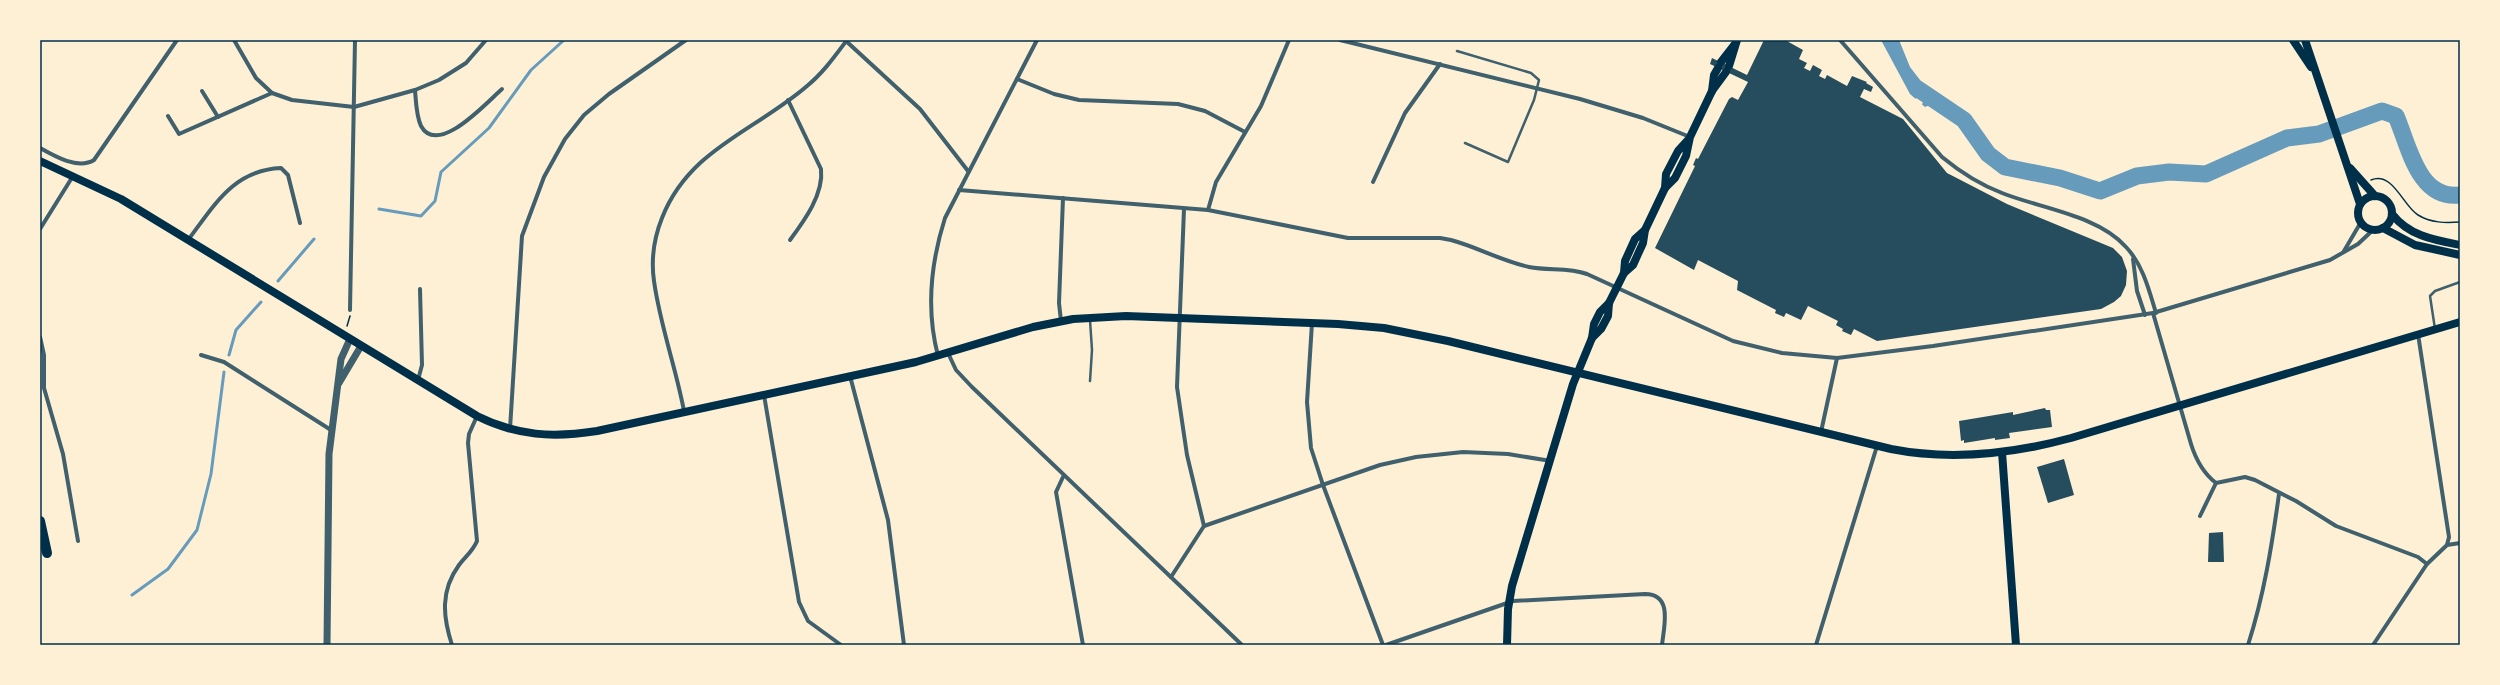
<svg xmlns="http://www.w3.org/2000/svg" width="2500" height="685" viewBox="0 0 2500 685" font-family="'DM Sans',sans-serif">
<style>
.water{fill:#669bbc}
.pier{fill:#fdf0d5}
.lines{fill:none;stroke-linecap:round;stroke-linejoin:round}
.stream{stroke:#669bbc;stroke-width:3}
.river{stroke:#669bbc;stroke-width:17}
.building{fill:#264d5e}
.path{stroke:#003049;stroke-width:1.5}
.service{stroke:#3f606c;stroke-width:2.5}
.minor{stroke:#3f606c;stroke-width:4}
.tertiary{stroke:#3f606c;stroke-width:7}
.secondary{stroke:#003049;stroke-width:8}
.primary{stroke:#003049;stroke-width:8}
.motorway{stroke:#003049;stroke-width:10}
.neatline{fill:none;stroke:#003049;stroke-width:1.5}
</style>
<rect width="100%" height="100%" fill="#fdf0d5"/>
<!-- water -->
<polygon class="water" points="1881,40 1899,40 1910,67 1937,102 1925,107 1910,94"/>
<!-- pier -->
<polygon class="pier" points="1925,83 1930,90 1921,106 1915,100"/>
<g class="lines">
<!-- stream -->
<g class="stream">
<polyline points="379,209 421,216 435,201 441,172 489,128 531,70 564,40"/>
<polyline points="278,281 314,239"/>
<polyline points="229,355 236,330 261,302"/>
<polyline points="132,595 168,569 197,530 211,474 224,372"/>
</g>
<!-- river -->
<path class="river" d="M1918,89L1964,120L1988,154L2005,167L2060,178L2100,191L2137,176L2169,172L2206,174L2287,138L2319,134L2382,111L2396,116C2409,146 2418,200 2460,195"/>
</g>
<!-- building -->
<g class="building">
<polygon points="1764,40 1785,40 1803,50 1799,59 1807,63 1804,68 1810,71 1813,65 1822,70 1819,76 1825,79 1827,75 1847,86 1852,76 1867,82 1866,83 1873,87 1871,92 1864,89 1860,97 1903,119 1947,173 2007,204 2113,248 2122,257 2127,271 2126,285 2121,296 2114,302 2101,309 1877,341 1854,329 1851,335 1842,331 1843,329 1836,325 1838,321 1808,306 1801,320 1786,313 1784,317 1775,313 1776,310 1737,290 1738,281 1698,260 1694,270 1655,248 1695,166 1693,165 1696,158 1698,159 1729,99 1732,97 1738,100 1748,82 1710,64 1712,58 1747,75"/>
<polygon points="2045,408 2046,410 2050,410 2052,427 2009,433 2010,438 1995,440 1995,438 1964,443 1964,440 1961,441 1959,421 2013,412 2013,415"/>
<polygon points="2064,459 2074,495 2048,503 2037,467"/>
<polygon points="2223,532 2224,562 2208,562 2209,533"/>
</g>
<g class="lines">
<!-- path -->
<g class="path">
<path d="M2371,180C2393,171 2403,206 2418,215C2431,223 2445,223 2460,222"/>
<polyline points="347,326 350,316"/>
</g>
<!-- service -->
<g class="service">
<polyline points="1457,51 1531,73 1539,80 1534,100 1508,162 1465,143"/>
<polyline points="2435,329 2430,296 2435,291 2460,282"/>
<polyline points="1090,381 1092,350 1090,320"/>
</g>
<!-- minor -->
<g class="minor">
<polyline points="234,40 256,78 272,93 292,100 354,107 415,90 439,80 466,63 486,40"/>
<polyline points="1340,40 1580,99 1643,118 1690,137"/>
<path d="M1840,40L1942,157C1959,171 1981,185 2002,193C2039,208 2098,215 2126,247C2143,265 2149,290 2156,313"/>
<polyline points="846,41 920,109 968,171"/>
<polyline points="1017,79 1054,94 1079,100 1178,104 1205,111 1245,132"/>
<path d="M415,90C416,101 416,115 421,126C438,157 487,102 502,89"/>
<polyline points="202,91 218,117"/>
<path d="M788,100L821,169C824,194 804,221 790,240"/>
<polyline points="168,116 179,134 272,93"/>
<path d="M40,148C54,156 78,170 94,160L177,40"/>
<polyline points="1373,182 1405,113 1440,64"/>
<path d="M959,190L1208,210L1348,238H1440L1451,240C1477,247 1502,261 1529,267C1549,271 1568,267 1587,274L1733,341L1782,353L1837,358L1933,346L2153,313L2330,260L2358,244L2373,230"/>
<polyline points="1184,209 1177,387 1187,455 1204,526"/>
<polyline points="1208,210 1216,182 1261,106 1289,40"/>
<polyline points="40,229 73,176"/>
<path d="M188,240C214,206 233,170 281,168L288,175L300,223"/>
<polyline points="2344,251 2361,222"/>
<polyline points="2133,259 2137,291 2145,315"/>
<polyline points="350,310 355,40"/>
<path d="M2153,313L2191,444C2196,460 2203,473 2216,483L2245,477L2255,480L2296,501L2336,526L2418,557L2427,564"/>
<polyline points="1061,321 1059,303 1063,198"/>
<polyline points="1312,323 1307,402 1311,448 1323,485 1383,645"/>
<polyline points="40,337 44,355 44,388 63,454 78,541"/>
<polyline points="948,353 956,370 972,387 1242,645"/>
<polyline points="201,355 224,362 331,430"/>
<path d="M938,356C926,310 931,262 945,218L1037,40"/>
<polyline points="850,376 888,520 904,645"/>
<polyline points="418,380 422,365 420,289"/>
<polyline points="764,395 799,602 808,621 841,645"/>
<path d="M684,411C676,368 660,325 654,281C651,260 654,238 662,218C689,149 755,131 807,86C823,73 835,56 847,40"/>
<polyline points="510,429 522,236 544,177 565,139 584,115 609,94 686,40"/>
<polyline points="1821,432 1837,358"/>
<polyline points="1063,477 1056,492 1083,645"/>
<polyline points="2200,516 2216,483"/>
<polyline points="2447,545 2460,543"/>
<polyline points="1171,577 1204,526 1380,465 1416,457 1463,452 1508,454 1551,461"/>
<path d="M452,645C443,617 440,591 459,565C465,557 473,551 477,541L468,443L469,434L477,416"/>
<path d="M1386,645L1513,601L1645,594C1673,594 1664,626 1662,645"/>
<polyline points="1816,645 1877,446"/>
<path d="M2248,645C2264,595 2272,545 2279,494"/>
<polyline points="2373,645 2427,564 2447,545 2449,537 2418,334"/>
</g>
<!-- tertiary -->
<g class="tertiary">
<polyline points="339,383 361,346"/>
<polyline points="327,645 329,454 341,359 350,339"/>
</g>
<!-- secondary -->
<g class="secondary">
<polyline points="1721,62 1735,44"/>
<polyline points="1729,66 1737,40"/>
<polyline points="1712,91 1714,75 1718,68"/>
<path d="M40,161L121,199L477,416C517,436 553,438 597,431L916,362L1033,327L1073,319L1126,316L1338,324L1384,328L1448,341L1891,449C1952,461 2012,454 2071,438L2460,322"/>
<polyline points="1665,188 1675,178 1686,156 1690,137 1712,91 1726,72"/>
<polyline points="1624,273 1633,265 1643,243 1645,230 1665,188 1666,174 1678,151 1688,140"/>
<polyline points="1592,338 1601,329 1608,316 1609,303 1624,273 1625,261 1635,239 1645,230"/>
<polyline points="2002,452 2016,645"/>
<polyline points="1507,645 1508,609 1512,586 1573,384 1592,338 1594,324 1600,312 1609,303"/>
</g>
<!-- primary -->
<g class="primary">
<polyline points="2293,40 2311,67"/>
<polyline points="2305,40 2360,204"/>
<polyline points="2350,168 2375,196"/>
<circle cx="2375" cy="213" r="17"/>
<path d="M2392,214C2409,236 2434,240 2460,245"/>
<polyline points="2383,228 2415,245 2460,255"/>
</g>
<!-- motorway -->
<polyline class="motorway" points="40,521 47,553"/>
</g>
<!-- border -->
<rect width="2500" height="685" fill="none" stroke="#fdf0d5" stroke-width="82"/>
<rect x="41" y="41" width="2418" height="603" class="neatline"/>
</svg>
